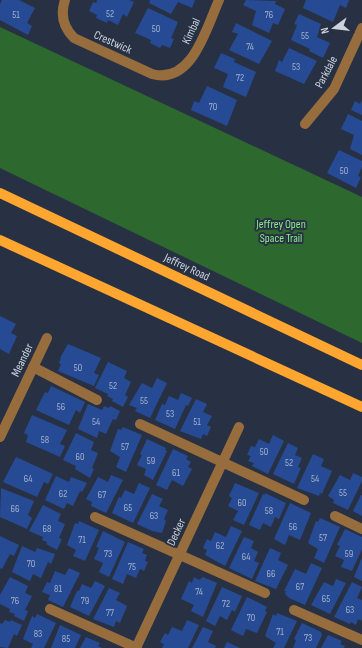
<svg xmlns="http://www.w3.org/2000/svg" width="362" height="648" viewBox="0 0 362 648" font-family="'Sofia Sans Condensed',sans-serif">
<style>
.green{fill:#2d682e}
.building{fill:#264b94}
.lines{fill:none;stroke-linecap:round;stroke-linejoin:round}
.minor{stroke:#986d3d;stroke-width:10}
.major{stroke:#fea630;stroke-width:10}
.labels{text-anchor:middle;stroke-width:4;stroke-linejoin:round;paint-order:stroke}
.number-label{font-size:10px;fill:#a2b1cc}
.street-label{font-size:12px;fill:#ccd3de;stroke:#273143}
.park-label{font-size:12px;fill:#8aea8a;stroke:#273143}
</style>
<rect width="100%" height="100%" fill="#273143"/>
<!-- green -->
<polygon class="green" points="0,27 362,197 362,343 0,168"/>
<!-- building -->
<g class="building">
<polygon points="2,0 19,0 35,8 27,23 32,26 28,35 0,20 0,4"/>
<polygon points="97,0 129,0 134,2 127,17 123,14 118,25 108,20 107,23 96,18 97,15 89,11 93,2 96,3"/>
<polygon points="150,0 195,0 192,8 178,2 171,14 149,3"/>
<polygon points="246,0 276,1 275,4 285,9 278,25 273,23 269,33 252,25 256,11 243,5"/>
<polygon points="306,0 349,0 346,8 340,5 333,22 303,8"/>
<polygon points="148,8 178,22 171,38 174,39 170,48 162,45 160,48 150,43 151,40 135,33"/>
<polygon points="299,14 321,24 317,37 330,43 323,58 309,51 310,49 291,40 297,25 294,24"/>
<polygon points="236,23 272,41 259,64 229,50 238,34 232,32"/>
<polygon points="289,48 317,61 304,84 275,71 279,60 282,62"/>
<polygon points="221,53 235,59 234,62 256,72 246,97 223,87 228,74 214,68"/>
<polygon points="207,86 237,100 227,126 191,110 194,101 199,103"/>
<polygon points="362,100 362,115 351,110 355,101 360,104"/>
<polygon points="348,114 362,121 362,155 350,149 354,135 341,129"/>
<polygon points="339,150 362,161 362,167 358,176 361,177 356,188 327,173"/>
<polygon points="0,316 16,324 11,333 17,336 9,354 0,349"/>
<polygon points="68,344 101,358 94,373 99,375 94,386 58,371 61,364 59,363 61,358 60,358"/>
<polygon points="108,362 127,371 124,378 131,382 125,395 128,397 123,407 112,401 113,399 107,396 108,394 95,388"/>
<polygon points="157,378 167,383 150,418 135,411 137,408 129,405 142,383 152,388"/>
<polygon points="51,386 85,402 80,413 76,410 69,425 36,410 45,392 48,393"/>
<polygon points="181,393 192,398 188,406 186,405 175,429 155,420 162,404 165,405 169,396 178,400"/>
<polygon points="196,399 207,404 203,412 212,416 207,425 211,427 207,436 203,434 201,439 180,431"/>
<polygon points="88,404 102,410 104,406 109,408 110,406 120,411 116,420 113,419 106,434 99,431 97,438 78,429"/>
<polygon points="32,415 67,430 60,444 65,446 60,457 26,442 28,435 24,433"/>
<polygon points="123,427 142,435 126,472 116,467 120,457 110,451 118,429 121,430"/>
<polygon points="76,433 94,442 91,450 98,453 92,468 94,469 90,478 75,469 76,466 63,460"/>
<polygon points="273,435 284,441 268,474 252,466 254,463 248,461 251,456 247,455 251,446 255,447 259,439 269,444"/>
<polygon points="147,439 166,448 165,450 167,451 153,480 144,475 146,469 137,465 142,455 140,454"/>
<polygon points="288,443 298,448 295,455 302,458 298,467 301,468 294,484 273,474"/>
<polygon points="173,449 188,456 186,459 191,462 188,467 192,469 183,486 172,480 167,490 156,485"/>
<polygon points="313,454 324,459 321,466 332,471 322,494 320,493 319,496 297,488"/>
<polygon points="16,457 53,474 48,484 44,482 37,497 3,482"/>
<polygon points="353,473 362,477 362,481 348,510 333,503 334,500 328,496 340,475 350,480"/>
<polygon points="111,475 123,480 106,513 91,506 92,502 86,499 98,477 108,482"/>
<polygon points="56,476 69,482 71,477 87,483 82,492 80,491 73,506 67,503 64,509 45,500"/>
<polygon points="139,483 150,488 133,523 112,513 119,497 121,498 125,490 134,494"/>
<polygon points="235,483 259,493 244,525 233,520 238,511 228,506 232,498 229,496"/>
<polygon points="1,488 34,501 28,515 32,518 27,529 0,517"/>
<polygon points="265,493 286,503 279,519 275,517 271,527 263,523 260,530 249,525 263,494 265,495"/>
<polygon points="152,494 163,499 159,506 168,510 164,519 166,521 162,533 152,531 137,524"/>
<polygon points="361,495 362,495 362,516 353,511"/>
<polygon points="290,503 311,513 300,540 289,535 285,545 274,539"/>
<polygon points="43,505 61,514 58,521 65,524 59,538 62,539 57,550 46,544 47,542 42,540 43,537 29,531"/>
<polygon points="320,518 340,527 324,563 314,558 318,549 308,543 316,521 318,522"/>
<polygon points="79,521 99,530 85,561 73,556 76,550 67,545 75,523 78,524"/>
<polygon points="231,526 242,531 225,566 205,555 207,550 203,548 207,539 211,541 215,532 226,537"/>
<polygon points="345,529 362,537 362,549 352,571 341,567 344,560 335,556 340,546 337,545"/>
<polygon points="103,531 125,542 109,577 99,572 103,563 94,559 99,548 96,547"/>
<polygon points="0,536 19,545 14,556 10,554 2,569 0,568"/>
<polygon points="244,537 254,541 251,548 258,552 254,561 259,563 252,579 229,568"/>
<polygon points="128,542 144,549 142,553 147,555 145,561 148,562 144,571 140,569 136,578 127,574 123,584 112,579"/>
<polygon points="22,546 35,552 37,548 55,554 51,564 48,562 41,578 33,574 30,581 12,572"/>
<polygon points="270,548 281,553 278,560 288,565 276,589 255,581"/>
<polygon points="362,557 362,581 354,577"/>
<polygon points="311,563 322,568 305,605 289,598 285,594 286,591 284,591 295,569 306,574"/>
<polygon points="69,568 80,573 63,607 48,600 50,595 42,592 47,582 50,583 55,571 65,575"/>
<polygon points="10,577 28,586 25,593 32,596 25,610 28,611 24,621 14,616 15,614 9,612 10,609 0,604 0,595"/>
<polygon points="194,577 199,580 203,577 217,583 203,617 191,611 194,605 181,599 189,581 192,583"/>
<polygon points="336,579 346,583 330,614 311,605 324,582 333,586"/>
<polygon points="95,581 105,586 89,616 70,607 77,591 79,591 82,584 91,588"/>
<polygon points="352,582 362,587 357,598 362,600 362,619 361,621 358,619 356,625 351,622 350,624 334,617"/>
<polygon points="222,587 242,596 235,612 232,610 227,620 220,616 215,626 206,621"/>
<polygon points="109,588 120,593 116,600 127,606 120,623 116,621 114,627 93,619"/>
<polygon points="247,597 267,607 265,611 267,612 257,633 246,629 243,636 231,630"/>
<polygon points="277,613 297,621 284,648 273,648 276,643 265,636 273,614 276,616"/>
<polygon points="37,614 56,623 44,648 31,648 33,644 23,639 32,616 35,618"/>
<polygon points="5,620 10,622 11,620 22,625 17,636 14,634 8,648 0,647 0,623 2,624"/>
<polygon points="187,620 199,625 188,648 162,648 164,644 160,642 165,633 168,635 172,627 182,631"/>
<polygon points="302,623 321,632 322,635 316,648 293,648 296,640 294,639"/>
<polygon points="60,625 81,635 75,648 51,648"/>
<polygon points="203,627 213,631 208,642 216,646 215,648 192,648"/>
<polygon points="328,635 342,641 340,644 345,646 344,648 321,648"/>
<polygon points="86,637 100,643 98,646 102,648 80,648"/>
<polygon points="227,642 240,648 224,648"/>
</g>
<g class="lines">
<!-- minor -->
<g class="minor">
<path d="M65,0C60,15 63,27 74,38L152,74C192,85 206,29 219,0"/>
<polyline points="305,124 334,89 362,28"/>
<polyline points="33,367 97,400"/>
<polyline points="140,424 304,500"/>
<polyline points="0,437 47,338"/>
<polyline points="335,516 362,529"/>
<polyline points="95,517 265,593"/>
<polyline points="50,609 137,648"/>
<polyline points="294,610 362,640"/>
<polyline points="136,648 239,427"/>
</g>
<!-- major -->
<g class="major">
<polyline points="0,193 362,365"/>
<polyline points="0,240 362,407"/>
</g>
</g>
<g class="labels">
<!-- number labels -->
<g class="number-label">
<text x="110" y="17">52</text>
<text x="16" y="18">51</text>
<text x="269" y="18">76</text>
<text x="156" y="32">50</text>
<text x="305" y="39">55</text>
<text x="250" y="50">74</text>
<text x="296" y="70">53</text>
<text x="240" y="81">72</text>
<text x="213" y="110">70</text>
<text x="344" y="174">50</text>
<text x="78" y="371">50</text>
<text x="113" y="389">52</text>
<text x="144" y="404">55</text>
<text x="61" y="410">56</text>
<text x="170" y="417">53</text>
<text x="96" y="425">54</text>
<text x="197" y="425">51</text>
<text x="45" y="443">58</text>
<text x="125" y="450">57</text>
<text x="264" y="455">50</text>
<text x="80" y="460">60</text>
<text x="151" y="464">59</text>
<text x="289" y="466">52</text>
<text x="176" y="476">61</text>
<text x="28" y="482">64</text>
<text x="315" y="482">54</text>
<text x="343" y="496">55</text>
<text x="63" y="497">62</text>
<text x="102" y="498">67</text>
<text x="242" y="506">60</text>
<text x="128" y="511">65</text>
<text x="15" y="512">66</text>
<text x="269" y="514">58</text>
<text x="154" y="519">63</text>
<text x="293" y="530">56</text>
<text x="47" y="532">68</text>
<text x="323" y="541">57</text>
<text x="82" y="543">71</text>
<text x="220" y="549">62</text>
<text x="108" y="557">73</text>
<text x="349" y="557">59</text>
<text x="246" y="560">64</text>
<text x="31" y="567">70</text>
<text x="132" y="570">75</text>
<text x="271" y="577">66</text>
<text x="300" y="590">67</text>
<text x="58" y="592">81</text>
<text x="199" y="595">74</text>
<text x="326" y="602">65</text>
<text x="15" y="604">76</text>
<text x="85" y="604">79</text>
<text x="226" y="607">72</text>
<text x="350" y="613">63</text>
<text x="110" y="616">77</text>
<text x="251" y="621">70</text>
<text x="280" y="635">71</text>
<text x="38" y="637">83</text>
<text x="308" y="641">73</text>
<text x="66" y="642">85</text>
</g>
<!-- street labels -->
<g class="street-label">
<text transform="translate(191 31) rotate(-65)" y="4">Kimbal</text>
<text transform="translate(113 42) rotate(24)" y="4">Crestwick</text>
<text transform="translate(326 72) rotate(-62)" y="4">Parkdale</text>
<text transform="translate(187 267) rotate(25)" y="4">Jeffrey Road</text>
<text transform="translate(22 360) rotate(-64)" y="4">Meander</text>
<text transform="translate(176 532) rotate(-65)" y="4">Decker</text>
</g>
<!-- park labels -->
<g class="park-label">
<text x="281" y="228">Jeffrey Open<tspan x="281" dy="14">Space Trail</tspan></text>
</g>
</g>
<!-- north arrow -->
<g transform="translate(334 28) rotate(255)" stroke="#273143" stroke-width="3" paint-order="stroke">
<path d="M0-3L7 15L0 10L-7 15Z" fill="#ccd3de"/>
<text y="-6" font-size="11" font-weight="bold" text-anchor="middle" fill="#ccd3de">N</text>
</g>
</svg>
